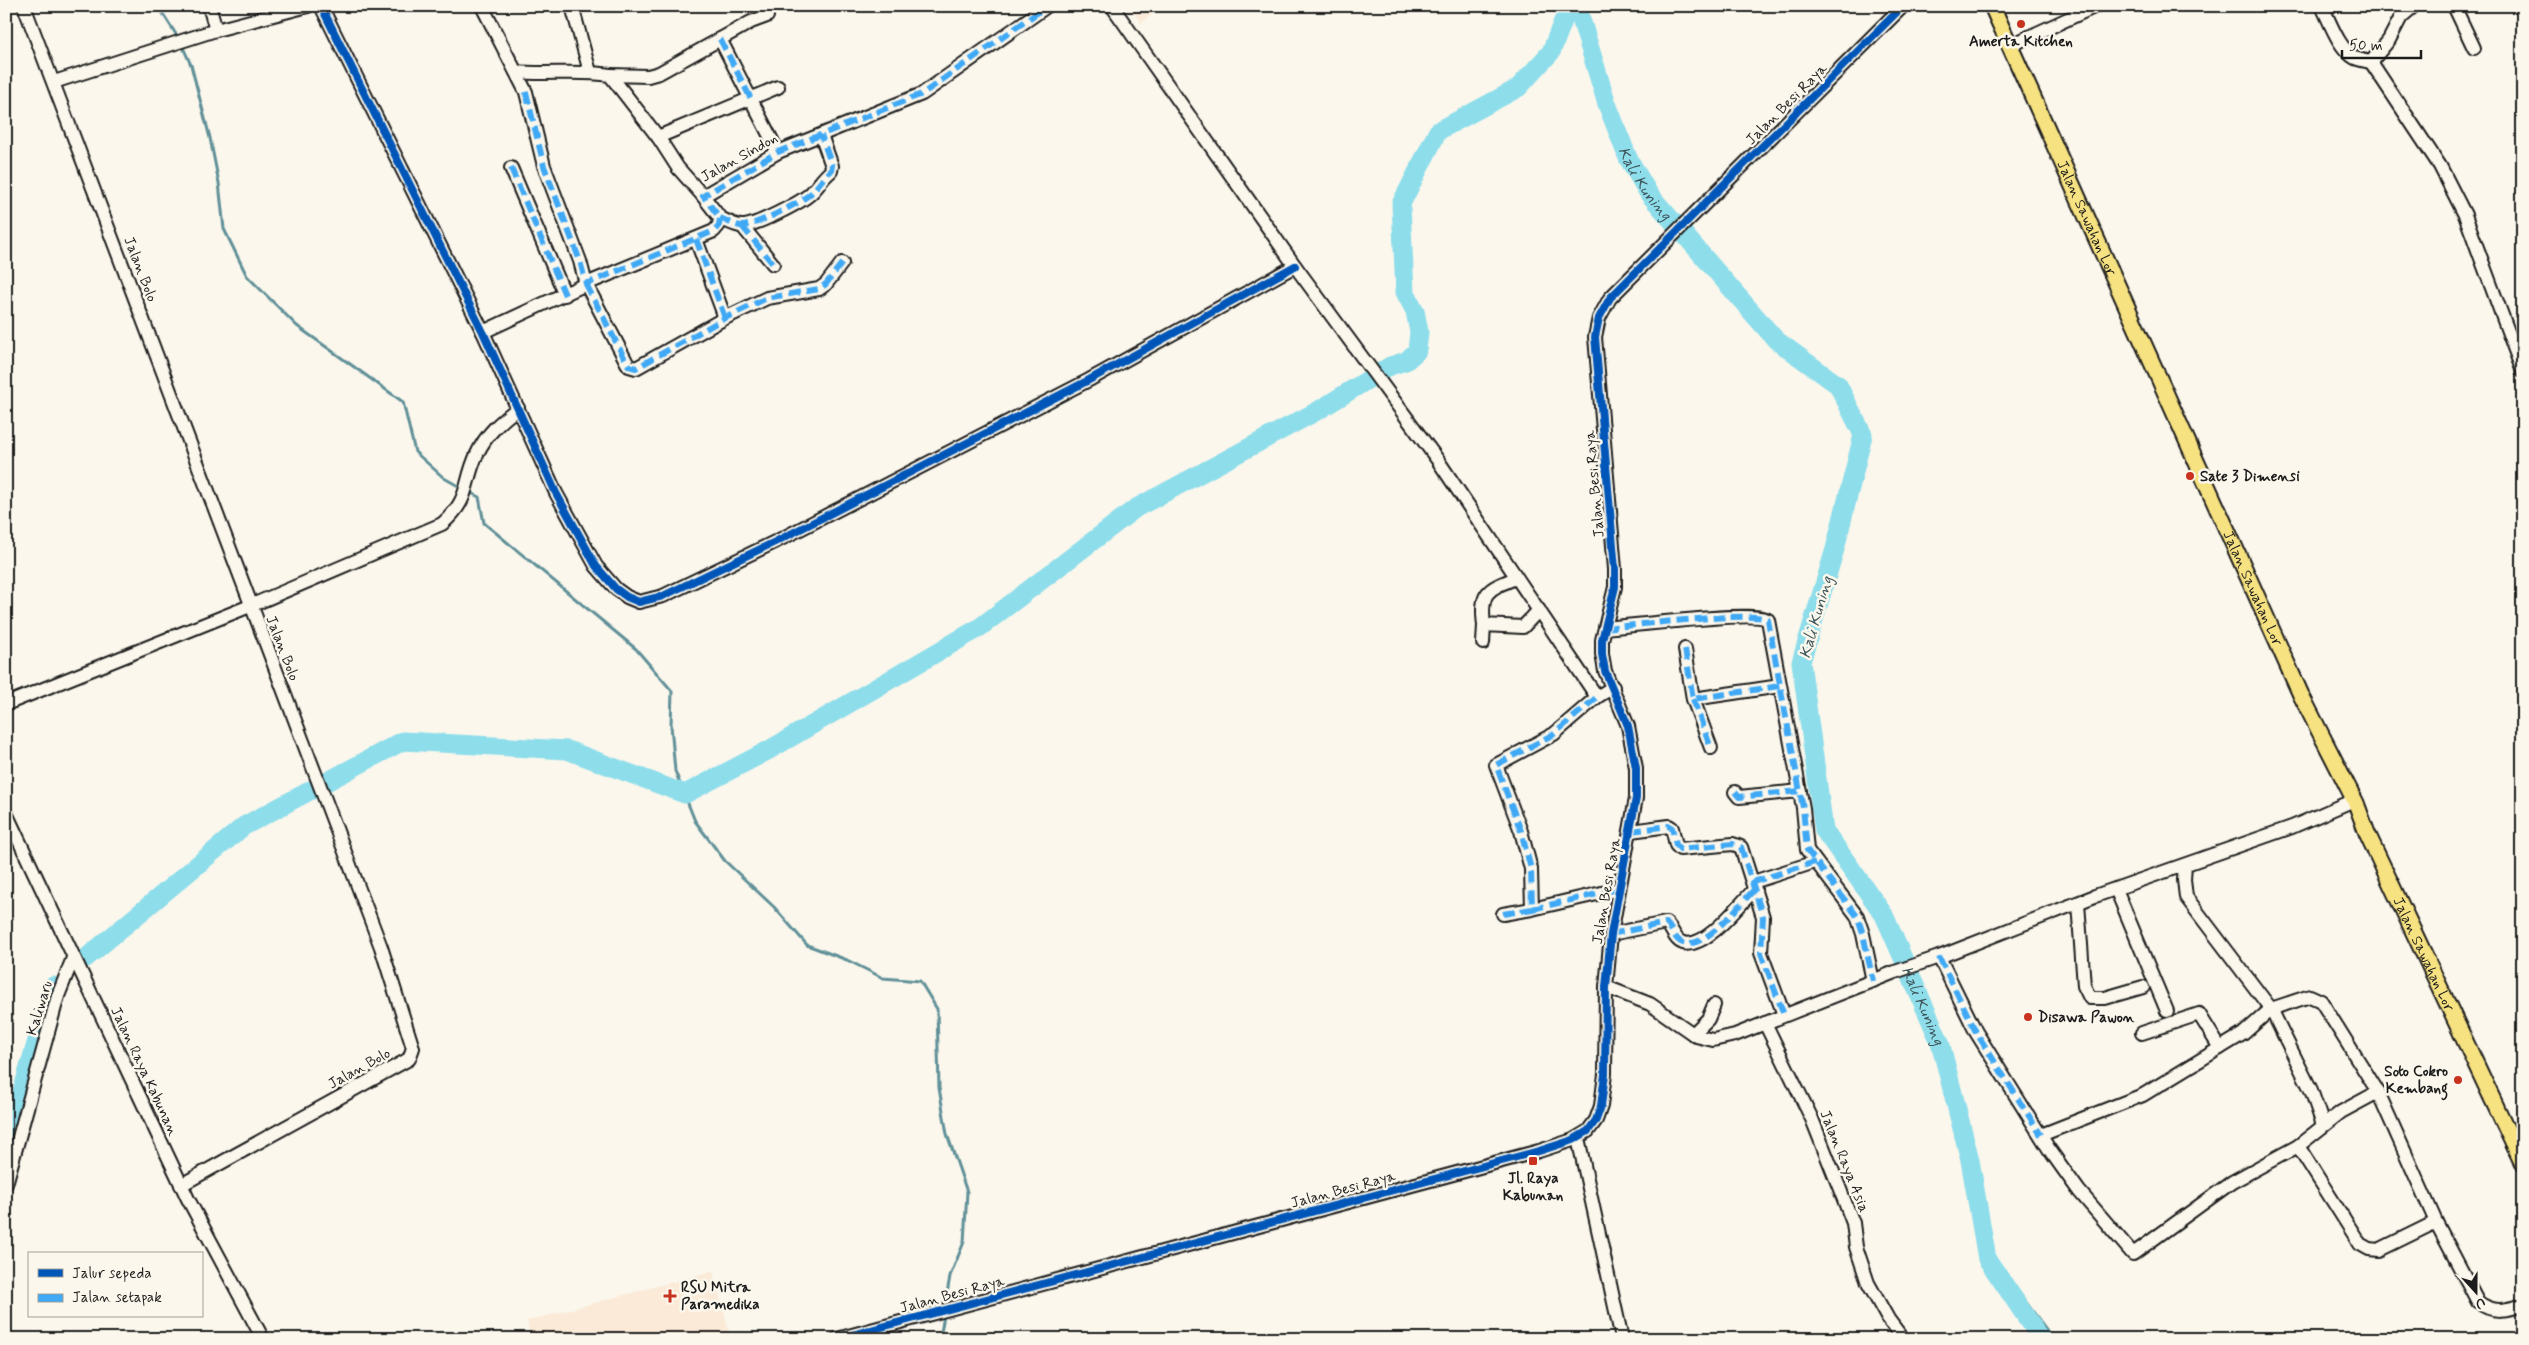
<svg xmlns="http://www.w3.org/2000/svg" width="2529" height="1345" viewBox="0 0 2529 1345" font-family="Mynerve,sans-serif">
<style>
.built{fill:#fbead8}
.lines{fill:none;stroke-linecap:round;stroke-linejoin:round}
.stream{stroke:#609098;stroke-width:3}
.river{stroke:#8eddeb;stroke-width:19}
.minor-casing{stroke:#1c1c1c;stroke-width:16}
.major-casing{stroke:#1c1c1c;stroke-width:19}
.minor{stroke:#fbf7ec;stroke-width:12}
.major{stroke:#f7e281;stroke-width:15}
.quiet{stroke:#3fa9f5;stroke-width:6;stroke-dasharray:12 6;stroke-linecap:butt}
.cycleway-casing{stroke:#fbf7ec;stroke-width:11}
.cycleway{stroke:#0057b8;stroke-width:8}
.poi-dot{fill:#c8321e;stroke:#fbf7ec;stroke-width:2}
.labels{text-anchor:middle;stroke-width:5;stroke-linejoin:round;paint-order:stroke}
.poi-label{font-size:15px;font-weight:bold;fill:#1c1c1c;stroke:#fbf7ec;text-anchor:start}
.street-label{font-size:15px;fill:#1c1c1c;stroke:#fbf7ec}
.water-label{font-size:16px;font-style:italic;fill:#3e565a;stroke:#fbf7ec}
</style>
<rect width="100%" height="100%" fill="#fbf7ec"/>
<filter id="ink" filterUnits="userSpaceOnUse"><feTurbulence type="fractalNoise" baseFrequency=".02" numOctaves="2"/><feDisplacementMap in="SourceGraphic" scale="10" xChannelSelector="R" yChannelSelector="G"/><feConvolveMatrix kernelMatrix="1 2 1 2 8 2 1 2 1" color-interpolation-filters="sRGB"/></filter>
<g filter="url(#ink)">
<!-- built -->
<g class="built">
<polygon points="1129,6 1163,6 1141,23"/>
<polygon points="713,1271 731,1339 531,1339 527,1321"/>
</g>
<g class="lines">
<!-- stream -->
<g class="stream">
<polyline points="158,6 179,39"/>
<polyline points="182,45 191,65 210,138 219,183 224,229 247,276 297,326 403,402 415,452 444,478 462,488"/>
<polyline points="469,492 479,497 484,523 636,649 672,691 671,725 675,771 695,821 725,861 774,907 807,945 847,960 883,978 920,981 937,1009 939,1088 947,1134 967,1192 964,1242 950,1276 945,1306"/>
<polyline points="1990,1248 1992,1256 2053,1339"/>
<polyline points="940,1339 944,1315"/>
</g>
<!-- river -->
<g class="river">
<path id="s1" d="M1577,6L1607,104L1628,158L1649,194L1776,340L1838,385L1863,435L1835,549L1801,662L1824,830L1884,915L1940,1042L1970,1160L1987,1259L2033,1327L2039,1339"/>
<polyline points="86,958 244,826 403,741 567,750 685,794 769,750 979,628 1136,508 1319,410 1390,366 1406,361 1417,351 1419,332 1415,311 1405,292 1401,204 1438,131 1518,88 1551,52 1563,21"/>
<polyline points="6,1146 53,986"/>
</g>
<!-- minor casing -->
<g class="minor-casing">
<g id="minor">
<polyline points="24,6 381,947 413,1048 409,1059 181,1185"/>
<polyline points="209,6 216,30"/>
<polyline points="321,6 483,332 556,493 596,566 616,589 627,597 639,602 663,596 777,541 1089,380 1295,266"/>
<polyline points="482,6 526,92 544,166 580,261 586,284 714,231 719,225 720,218 703,196 778,152 922,94 1047,6"/>
<polyline points="572,6 590,72"/>
<polyline points="1112,6 1295,266 1437,459 1597,697 1613,687"/>
<path d="M2322,6C2330,22 2339,49 2355,58C2360,60 2366,61 2371,62"/>
<polyline points="2414,6 2401,17 2389,40 2371,62 2440,166 2465,215 2523,372"/>
<polyline points="2454,6 2474,48"/>
<polyline points="720,39 778,152"/>
<polyline points="2009,46 2096,6"/>
<path d="M516,72C548,75 579,70 610,75L658,137L778,87"/>
<polyline points="610,75 648,76 659,73 751,22 767,16"/>
<polyline points="54,82 216,30 308,6"/>
<polyline points="658,137 678,168 703,196"/>
<polyline points="511,168 565,295"/>
<path d="M720,218C727,221 735,226 742,226C755,226 800,203 810,194C818,187 822,178 831,171L832,166L821,135"/>
<polyline points="742,226 773,264"/>
<polyline points="696,239 725,318"/>
<polyline points="483,332 586,284 627,363 629,366 636,368 725,318 767,298 819,289 826,284 842,263"/>
<path d="M1484,625C1480,592 1487,589 1516,578"/>
<path d="M1605,628C1628,626 1757,610 1768,620L1803,808L1807,850L1857,916L1863,934L1873,981"/>
<polyline points="1483,643 1484,625 1523,627 1539,610"/>
<polyline points="1685,649 1693,699 1780,686"/>
<polyline points="1693,699 1711,748"/>
<path d="M6,704L250,606L442,524C471,499 463,484 477,454C486,434 501,421 518,408"/>
<polyline points="1735,792 1739,797 1800,791"/>
<polyline points="6,813 188,1199 263,1339"/>
<polyline points="1631,831 1669,826 1672,828 1676,845 1680,849 1733,844 1741,847 1763,917 1761,953 1784,1015"/>
<path d="M2185,865L2184,880L2186,897L2271,1009L2310,996L2321,1001L2378,1092L2436,1222L2478,1302C2493,1314 2507,1310 2523,1305"/>
<polyline points="1753,882 1815,862"/>
<polyline points="2116,889 2167,1011"/>
<polyline points="2078,903 2084,986 2090,998 2105,998 2143,987"/>
<polyline points="1532,909 1619,889"/>
<polyline points="1503,914 1532,909 1531,869 1521,831 1496,765 1554,734 1597,697"/>
<path d="M1611,934L1666,923C1673,929 1674,940 1683,943C1706,950 1741,902 1755,889"/>
<polyline points="1939,957 1976,1032 2049,1149 2079,1191 2133,1254 2232,1182 2298,1146 2341,1112 2378,1092"/>
<polyline points="1606,987 1650,1004 1696,1036 1713,1040 1735,1035 1895,972 1939,957 2095,896 2292,827 2354,800"/>
<polyline points="1765,1023 1812,1119 1841,1192 1853,1223 1856,1247 1868,1283 1888,1319 1903,1339"/>
<polyline points="2142,1033 2199,1014 2220,1048"/>
<polyline points="1693,1034 1708,1019 1714,1005"/>
<polyline points="2041,1135 2143,1095 2243,1034 2271,1009 2311,1090 2323,1125"/>
<polyline points="1578,1138 1622,1339"/>
<polyline points="2298,1146 2360,1244 2369,1249 2379,1250 2436,1222"/>
<polyline points="6,1184 58,996 73,958"/>
<polyline points="837,1339 1539,1151 1573,1140 1588,1131 1596,1120 1601,1106 1605,1074 1606,987 1611,934 1636,798 1636,768 1628,726 1605,671 1602,654 1602,640 1615,587 1615,569 1595,337 1599,318 1610,298 1903,6"/>
</g>
</g>
<!-- major casing -->
<g class="major-casing">
<g id="major">
<path id="s2" d="M1992,6L2301,695L2356,803L2367,833L2523,1164"/>
</g>
</g>
<!-- minor -->
<use href="#minor" class="minor"/>
<!-- major -->
<use href="#major" class="major"/>
<!-- quiet -->
<g class="quiet">
<polyline points="720,39 751,99"/>
<polyline points="526,92 544,166 580,261 586,284 714,231 719,225 720,218 703,196 778,152 922,94 1047,6"/>
<polyline points="511,168 565,295"/>
<path d="M720,218C727,221 735,226 742,226C755,226 800,203 810,194C818,187 822,178 831,171L832,166L821,135"/>
<polyline points="742,226 773,264"/>
<polyline points="696,239 725,318"/>
<polyline points="586,284 627,363 629,366 636,368 725,318 767,298 819,289 826,284 842,263"/>
<path d="M1605,628C1628,626 1757,610 1768,620L1803,808L1807,850L1857,916L1863,934L1873,981"/>
<polyline points="1685,649 1693,699 1780,686"/>
<polyline points="1693,699 1711,748"/>
<polyline points="1735,792 1739,797 1800,791"/>
<polyline points="1631,831 1669,826 1672,828 1676,845 1680,849 1733,844 1741,847 1763,917 1761,953 1784,1015"/>
<polyline points="1753,882 1815,862"/>
<polyline points="1532,909 1619,889"/>
<polyline points="1503,914 1532,909 1531,869 1521,831 1496,765 1554,734 1597,697"/>
<path d="M1611,934L1666,923C1673,929 1674,940 1683,943C1706,950 1741,902 1755,889"/>
<polyline points="1939,957 1976,1032 2041,1135"/>
</g>
<!-- cycleway casing -->
<g class="cycleway-casing">
<g id="cycleway">
<polyline points="321,6 483,332 556,493 596,566 616,589 627,597 639,602 663,596 777,541 1089,380 1295,266"/>
<polyline points="837,1339 1539,1151 1573,1140 1588,1131 1596,1120 1601,1106 1605,1074 1606,987 1611,934 1636,798 1636,768 1628,726 1605,671 1602,654 1602,640 1615,587 1615,569 1595,337 1599,318 1610,298 1903,6"/>
</g>
</g>
<!-- cycleway -->
<use href="#cycleway" class="cycleway"/>
</g>
</g>
<!-- markers -->
<g class="poi-dot">
<circle cx="2021" cy="24" r="5"/>
<circle cx="2190" cy="476" r="5"/>
<circle cx="2028" cy="1017" r="5"/>
<circle cx="2458" cy="1080" r="5"/>
<rect x="1528" y="1156" width="10" height="10" rx="2.5"/>
<path d="M667.5 1288.5h5v5h5v5h-5v5h-5v-5h-5v-5h5z"/>
</g>
<g class="labels">
<!-- poi labels -->
<g class="poi-label">
<text x="2021" y="46" text-anchor="middle">Amerta Kitchen</text>
<text x="2200" y="481">Sate 3 Dimensi</text>
<text x="2038" y="1022">Disawa Pawon</text>
<text x="2448" y="1076" text-anchor="end">Soto Cokro<tspan x="2448" dy="17">Kembang</tspan></text>
<text x="1533" y="1183" text-anchor="middle">Jl. Raya<tspan x="1533" dy="17">Kabunan</tspan></text>
<text x="681" y="1292">RSU Mitra<tspan x="681" dy="17">Paramedika</tspan></text>
</g>
<!-- street labels -->
<g class="street-label">
<text transform="translate(1786 104) rotate(-45)" y="5">Jalan Besi Raya</text>
<text transform="translate(739 157) rotate(-29)" y="5">Jalan Sindon</text>
<text dy="5" stroke="none"><textPath href="#s2" startOffset="232">Jalan Sawahan Lor</textPath></text>
<text transform="translate(141 269) rotate(69)" y="5">Jalan Bolo</text>
<text transform="translate(1594 484) rotate(-95)" y="5">Jalan Besi Raya</text>
<text dy="5" stroke="none"><textPath href="#s2" startOffset="638">Jalan Sawahan Lor</textPath></text>
<text transform="translate(283 648) rotate(69)" y="5">Jalan Bolo</text>
<text transform="translate(1606 891) rotate(-80)" y="5">Jalan Besi Raya</text>
<text dy="5" stroke="none"><textPath href="#s2" startOffset="1042">Jalan Sawahan Lor</textPath></text>
<text transform="translate(39 1008) rotate(-73)" y="5">Kaliwaru</text>
<text transform="translate(359 1068) rotate(-29)" y="5">Jalan Bolo</text>
<text transform="translate(145 1071) rotate(65)" y="5">Jalan Raya Kabunan</text>
<text transform="translate(1845 1161) rotate(68)" y="5">Jalan Raya Asia</text>
<text transform="translate(1343 1189) rotate(-15)" y="5">Jalan Besi Raya</text>
<text transform="translate(952 1294) rotate(-15)" y="5">Jalan Besi Raya</text>
</g>
<!-- water labels -->
<g class="water-label">
<text dy="6" stroke="none"><textPath href="#s1" startOffset="191">Kali Kuning</textPath></text>
<text transform="translate(1815 617) rotate(-74)" y="6">Kali Kuning</text>
<text dy="6" stroke="none"><textPath href="#s1" startOffset="1136">Kali Kuning</textPath></text>
</g>
</g>
<!-- margin -->
<rect width="2529" height="1345" fill="none" stroke="#fbf7ec" stroke-width="25"/>
<rect x="12" y="12" width="2504" height="1320" fill="none" stroke="#1c1c1c" stroke-width="2" filter="url(#ink)"/>
<!-- legend -->
<rect x="28" y="1252" width="175" height="65" fill="#fbf7ec" stroke="#a29f99"/>
<rect x="38" y="1269" width="25" height="8" fill="#0057b8" stroke="#a29f99"/>
<text x="72" y="1278" font-size="15" fill="#1c1c1c">Jalur sepeda</text>
<rect x="38" y="1294" width="25" height="8" fill="#3fa9f5" stroke="#a29f99"/>
<text x="72" y="1302" font-size="15" fill="#1c1c1c">Jalan setapak</text>
<!-- north arrow -->
<g transform="translate(2476 1292) rotate(159)" stroke="#fbf7ec" stroke-width="4" paint-order="stroke">
<path d="M0-4L9 19L0 12L-9 19Z" fill="#1c1c1c"/>
<text y="-8" font-size="14" font-weight="bold" text-anchor="middle" fill="#1c1c1c">U</text>
</g>
<!-- scale -->
<path d="M2342 50v8h79v-8" fill="none" stroke="#1c1c1c" stroke-width="2.5"/>
<text x="2349" y="50" font-size="15" fill="#1c1c1c" stroke="#fbf7ec" stroke-width="4" paint-order="stroke">50 m</text>
</svg>
